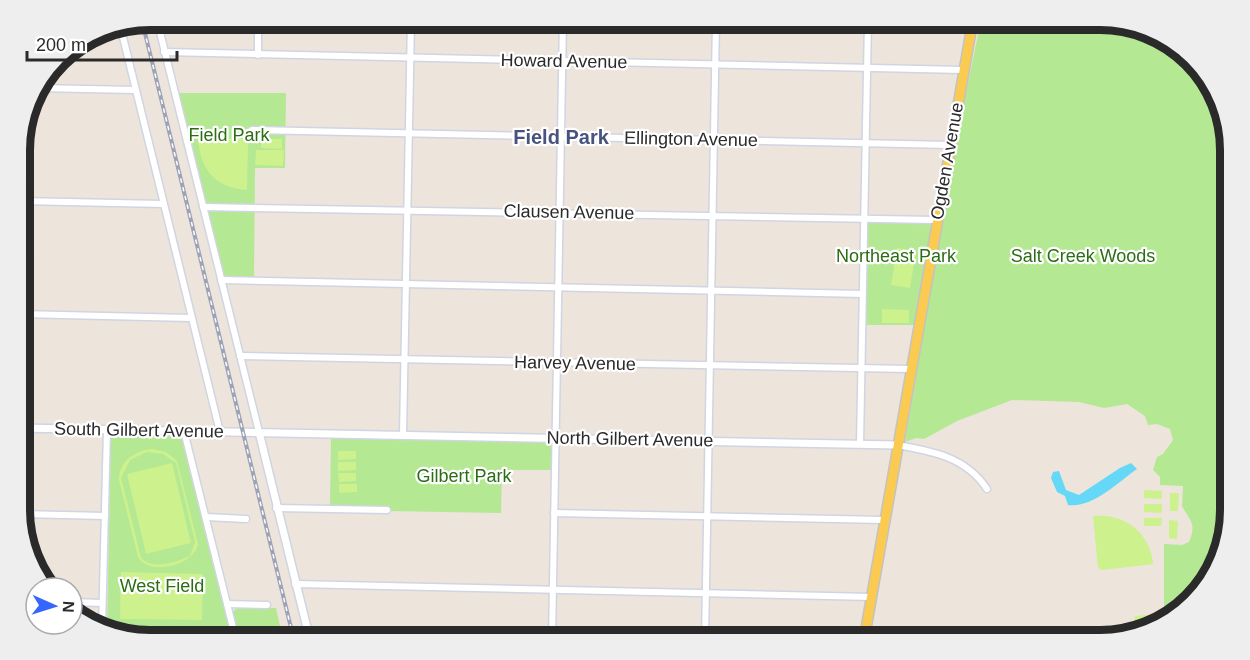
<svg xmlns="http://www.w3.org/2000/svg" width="1250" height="660" viewBox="0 0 1250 660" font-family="Arial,sans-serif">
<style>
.green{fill:#b4e893}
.pitch{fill:#ccf18d;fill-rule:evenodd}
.water{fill:#65d8f8}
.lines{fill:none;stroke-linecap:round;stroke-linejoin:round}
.minor-casing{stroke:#d0d5e4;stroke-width:9}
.tertiary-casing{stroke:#d0d5e4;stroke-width:10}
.primary-casing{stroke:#c3c3c3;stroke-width:12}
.minor{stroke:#fff;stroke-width:6}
.tertiary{stroke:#fff;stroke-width:7}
.primary{stroke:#fbcb51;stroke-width:9}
.rail-casing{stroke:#9da2b6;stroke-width:4}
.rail{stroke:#fff;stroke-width:1.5;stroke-dasharray:4.5;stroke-linecap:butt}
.labels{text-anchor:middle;stroke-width:4.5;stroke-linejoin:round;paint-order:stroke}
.street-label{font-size:18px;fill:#2a2a2a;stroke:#fff}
.park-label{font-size:18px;fill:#2b6d14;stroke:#fff}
.neighbourhood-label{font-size:20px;font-weight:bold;fill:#47537e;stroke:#fff}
.rim{fill:none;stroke:#2a2a2a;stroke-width:8}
</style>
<rect width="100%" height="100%" fill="#ede4db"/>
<!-- green -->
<g class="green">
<path d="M981,20H1100L1158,33L1208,77L1229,133L1230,510L1217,568L1175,615L1164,612V544L1182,545L1189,542C1197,523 1190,521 1182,506L1183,486L1160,485V477L1153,470L1157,457L1163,454L1173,440L1170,429L1157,424L1148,425L1145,416L1127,404L1104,408L1079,402L1012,400L957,421L924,439L916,438L905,442L955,146Z"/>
<polygon points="176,93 286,93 285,168 255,168 254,278 224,277"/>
<polygon points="866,221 934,223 916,325 864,325"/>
<polygon points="116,433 181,436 232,640 150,640 107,630 111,437"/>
<polygon points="331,438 546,442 552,446 551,470 502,470 501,513 388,511 388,507 330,505"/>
<polygon points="237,608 276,608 283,640 240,640 233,612"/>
</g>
<!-- pitch -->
<g class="pitch">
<path d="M198,138L244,139L248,144L247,190C215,188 200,170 198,138Z"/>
<polygon points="261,139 282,139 282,149 261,148"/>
<polygon points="256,150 284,150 283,166 255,165"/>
<polygon points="897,248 916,251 910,288 891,285"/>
<polygon points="882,309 909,310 909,323 882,323"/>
<path d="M153,449L166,452L177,461L198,544C195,565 149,577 138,557L119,480C119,461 135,450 153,449ZM147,452L163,454L176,463L195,542L190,556C176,562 152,571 141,557L121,478L130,460Z"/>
<polygon points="338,451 356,451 356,459 338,460"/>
<polygon points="338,462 356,462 356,470 338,471"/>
<polygon points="172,463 191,543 146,554 127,474"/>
<polygon points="338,473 356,473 356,481 339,482"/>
<polygon points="339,484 357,484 357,492 339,493"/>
<polygon points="1144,490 1162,491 1162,499 1144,498"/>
<polygon points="1170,493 1179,493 1178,511 1170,511"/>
<polygon points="1144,504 1162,504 1162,513 1144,512"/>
<path d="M1093,516C1124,513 1150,532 1153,564L1102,570L1098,568Z"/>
<polygon points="1144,518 1162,518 1161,526 1144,526"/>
<polygon points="1169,520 1178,521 1177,539 1169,538"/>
<polygon points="121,572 203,574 202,620 120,619"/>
<polygon points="1148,615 1171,619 1132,632 1135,616"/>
<polygon points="121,628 204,629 204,640 150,640 121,634"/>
<polygon points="1119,632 1120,636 1108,640 1036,640 1036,633"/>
</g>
<!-- water -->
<path class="water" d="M1131,463L1137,469C1117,483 1093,508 1068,505L1065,496L1057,492L1051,478L1053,472L1059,471L1066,490L1079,495L1120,468Z"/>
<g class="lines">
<!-- minor casing -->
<g class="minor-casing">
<g id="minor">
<polyline points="157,20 259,432"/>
<polyline points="120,25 220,432"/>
<polyline points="164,52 963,70"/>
<polyline points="258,55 258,20"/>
<polyline points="37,88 135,90"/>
<polyline points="252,130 950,145"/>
<polyline points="20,201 163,204"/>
<polyline points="203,207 936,220"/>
<polyline points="221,280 863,294"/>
<polyline points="20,314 190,318"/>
<polyline points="240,356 910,369"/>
<polyline points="184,431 236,640"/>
<polyline points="403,435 411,20"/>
<polyline points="860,444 868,20"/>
<path d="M897,445C932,451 966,457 987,489"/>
<polyline points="276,508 387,510"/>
<polyline points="554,513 884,520"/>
<polyline points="21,514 105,516"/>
<polyline points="206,517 246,519"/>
<polyline points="295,584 872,597"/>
<polyline points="72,602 102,603"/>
<polyline points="227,604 267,605"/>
<polyline points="102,629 107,429"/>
<polyline points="552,640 563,20"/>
<polyline points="705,640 716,20"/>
</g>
</g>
<!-- tertiary casing -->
<g class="tertiary-casing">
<g id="tertiary">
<polyline points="20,428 897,445"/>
<polyline points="259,432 310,640"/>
</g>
</g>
<!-- primary casing -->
<g class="primary-casing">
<polyline id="primary" points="864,640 973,20"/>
</g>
<!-- minor -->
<use href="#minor" class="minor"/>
<!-- tertiary -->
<use href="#tertiary" class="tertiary"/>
<!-- primary -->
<use href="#primary" class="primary"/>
<!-- rail casing -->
<g class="rail-casing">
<polyline id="rail" points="142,21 294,640"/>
</g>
<!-- rail -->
<use href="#rail" class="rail"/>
</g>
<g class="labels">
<!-- street labels -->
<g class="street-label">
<text transform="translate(564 61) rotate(1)" y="6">Howard Avenue</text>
<text transform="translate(691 139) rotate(1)" y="6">Ellington Avenue</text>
<text transform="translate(947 161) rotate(-80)" y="6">Ogden Avenue</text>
<text transform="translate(569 212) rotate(1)" y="6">Clausen Avenue</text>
<text transform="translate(575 363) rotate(1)" y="6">Harvey Avenue</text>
<text transform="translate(139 430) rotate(1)" y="6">South Gilbert Avenue</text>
<text transform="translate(630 439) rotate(1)" y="6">North Gilbert Avenue</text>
</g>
<!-- park labels -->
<g class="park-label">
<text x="229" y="141">Field Park</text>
<text x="896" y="262">Northeast Park</text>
<text x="1083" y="262">Salt Creek Woods</text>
<text x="464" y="482">Gilbert Park</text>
<text x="162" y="592">West Field</text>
</g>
<!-- neighbourhood labels -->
<g class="neighbourhood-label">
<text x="561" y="144">Field Park</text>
</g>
</g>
<!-- crop -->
<path d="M0 0H1250V660H0ZM150 30H1100A120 120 0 0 1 1220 150V510A120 120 0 0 1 1100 630H150A120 120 0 0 1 30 510V150A120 120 0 0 1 150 30Z" fill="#eee" fill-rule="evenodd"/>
<path class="rim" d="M150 30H1100A120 120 0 0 1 1220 150V510A120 120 0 0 1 1100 630H150A120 120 0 0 1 30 510V150A120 120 0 0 1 150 30Z"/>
<!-- north arrow -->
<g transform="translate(54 606) rotate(93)"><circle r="28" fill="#ffffff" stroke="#aaaaaa" stroke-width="1.5"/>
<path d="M0-4.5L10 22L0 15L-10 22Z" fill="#3666ff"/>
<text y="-9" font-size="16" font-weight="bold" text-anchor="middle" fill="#2a2a2a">N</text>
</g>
<!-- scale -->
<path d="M27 51v9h150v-9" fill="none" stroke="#2a2a2a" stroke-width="3"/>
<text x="36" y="51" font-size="18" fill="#2a2a2a" stroke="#ffffff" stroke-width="4.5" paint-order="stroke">200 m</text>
</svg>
